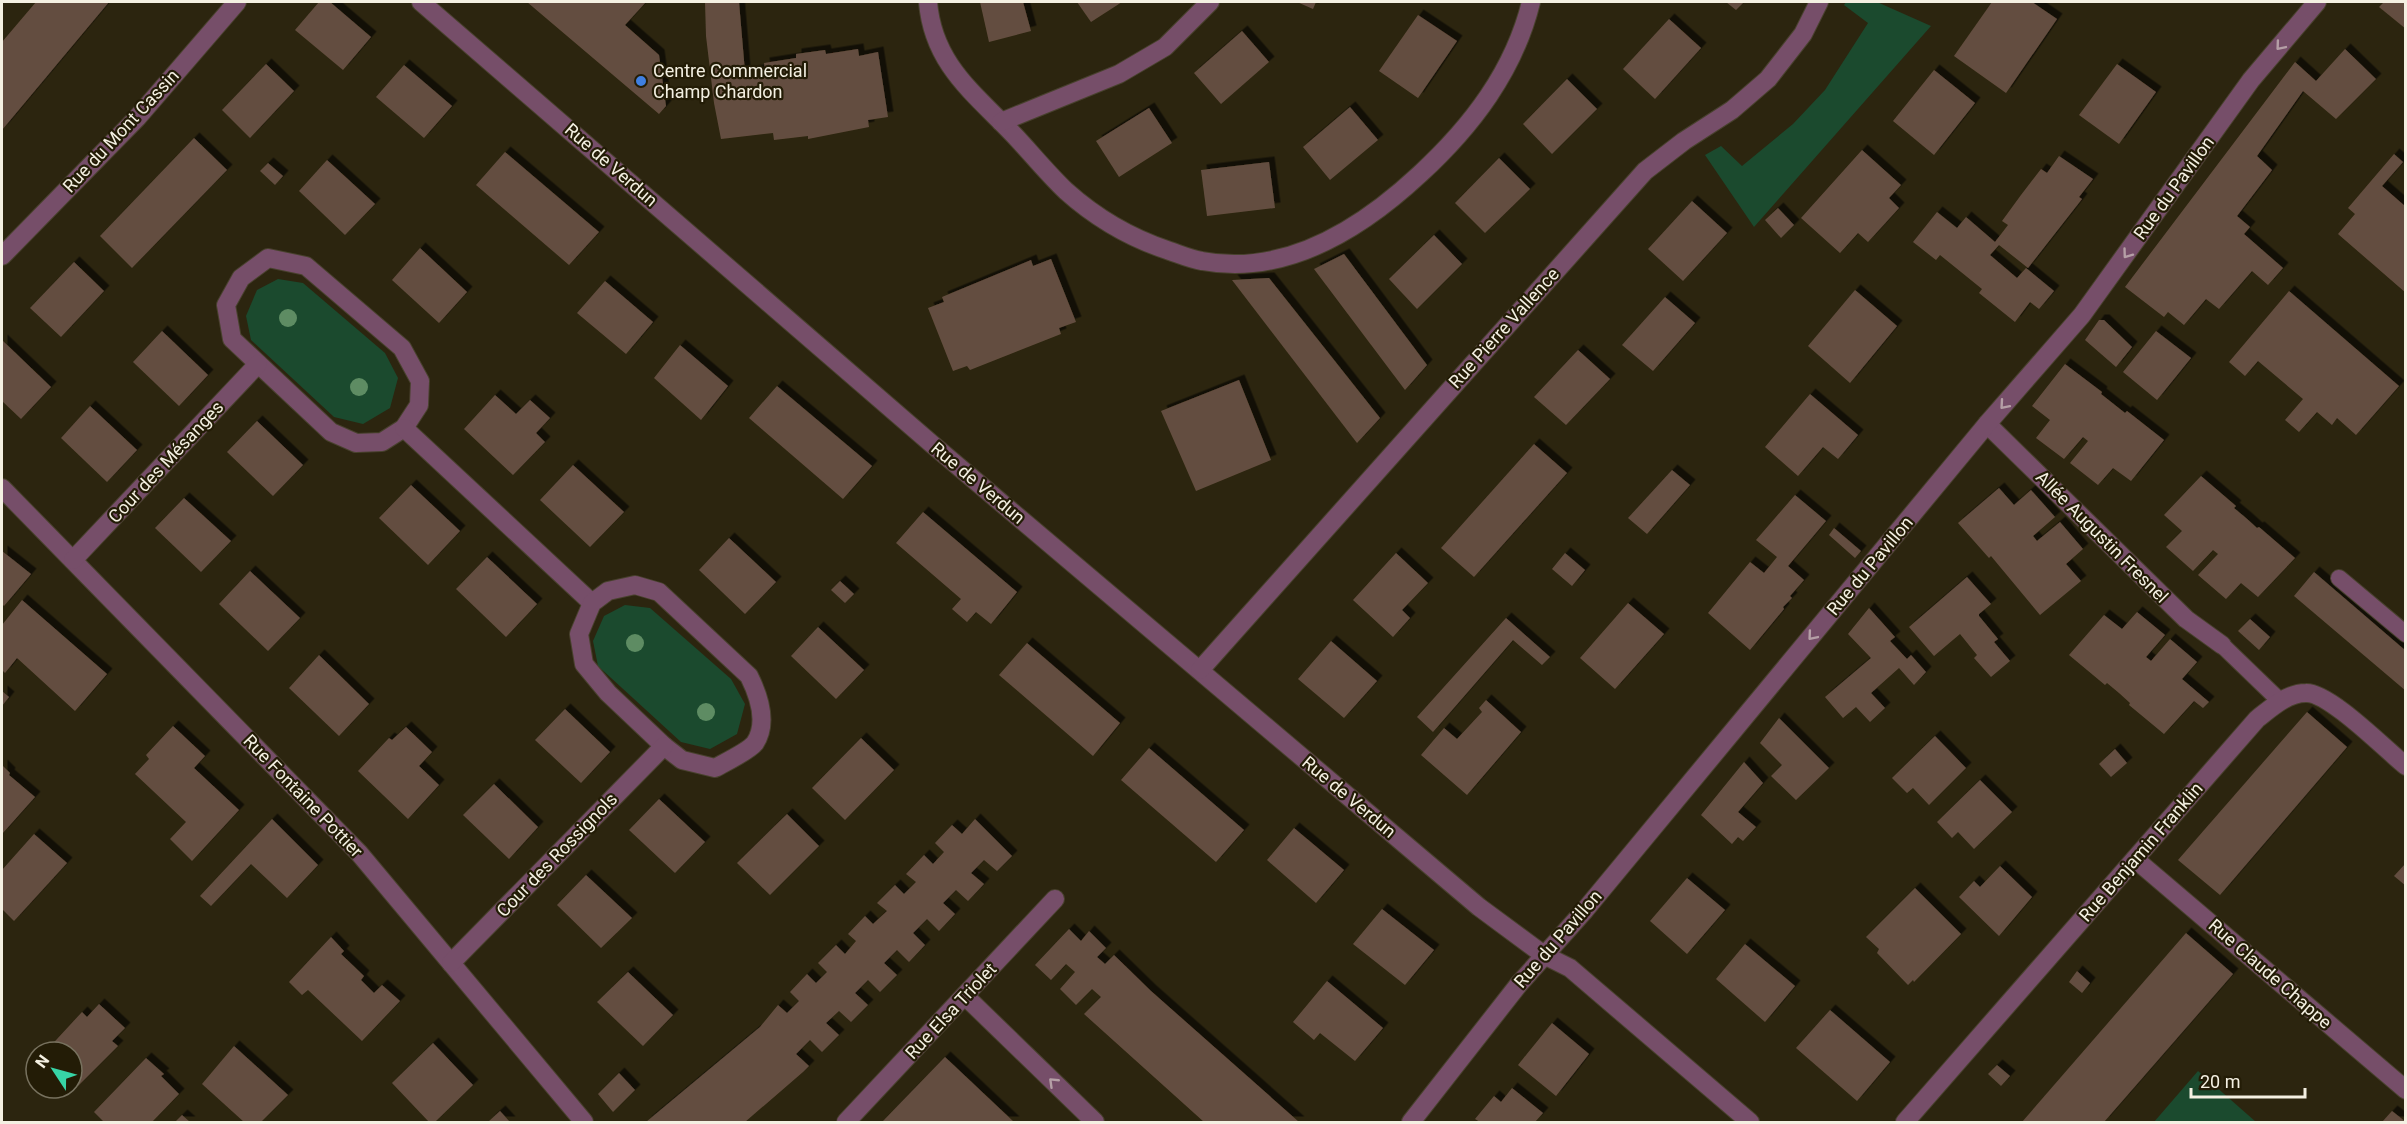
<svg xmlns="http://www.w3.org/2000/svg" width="2407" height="1124" viewBox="0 0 2407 1124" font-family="Roboto,sans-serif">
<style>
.grass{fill:#1b4a2e}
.building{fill:#644e3f;filter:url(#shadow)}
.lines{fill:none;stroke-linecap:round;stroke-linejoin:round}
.service-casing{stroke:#48412d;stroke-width:18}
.minor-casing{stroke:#48412d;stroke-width:20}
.service{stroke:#764e69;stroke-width:16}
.minor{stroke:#764e69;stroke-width:18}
.tree{fill:#5e8c63}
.oneway{stroke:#b59fa6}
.shop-dot{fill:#3f7fe0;stroke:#231c06;stroke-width:2}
.labels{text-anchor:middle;stroke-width:4.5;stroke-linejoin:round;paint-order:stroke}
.poi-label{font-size:18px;fill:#f4f0e2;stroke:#231c06;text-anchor:start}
.street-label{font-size:18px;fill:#f4f0e2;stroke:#231c06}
</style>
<defs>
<filter id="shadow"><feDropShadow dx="5.5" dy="-5.5" stdDeviation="0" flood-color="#0009"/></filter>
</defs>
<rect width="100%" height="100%" fill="#2c250f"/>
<!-- grass -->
<g class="grass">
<polygon points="1846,2 1877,2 1931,26 1754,227 1705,155 1721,146 1742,166 1793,124 1825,90 1868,23 1844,5"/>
<polygon points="278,279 303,283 385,353 398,378 390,408 363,424 334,417 251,340 246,316 257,290"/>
<polygon points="625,605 650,608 731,679 745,704 737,734 710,749 681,742 598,666 593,641 604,616"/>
<polygon points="2198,1071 2256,1122 2154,1122"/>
</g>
<!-- building -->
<g class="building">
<polygon points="36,2 109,2 2,130 2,42"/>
<polygon points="319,2 330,2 371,37 343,70 295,30"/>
<polygon points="527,2 646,2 625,25 659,55 666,106 659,114"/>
<polygon points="705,2 739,2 745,72 765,69 764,63 796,58 796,54 825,50 826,54 858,49 859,56 878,52 888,117 868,120 869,127 808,139 808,136 774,140 773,133 721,139 714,103 706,36"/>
<polygon points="980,2 1023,2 1031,31 989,42"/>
<polygon points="1077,2 1122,2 1091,22"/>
<polygon points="1297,2 1316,2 1313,9"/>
<polygon points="1726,2 1744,2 1736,10"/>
<polygon points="1992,2 2032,2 2057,19 2006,93 1954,56"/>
<polygon points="2384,2 2406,2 2406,29 2379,7"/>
<polygon points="1418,15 1457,41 1418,98 1379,71"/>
<polygon points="1669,19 1701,48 1655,99 1623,69"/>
<polygon points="1242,31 1269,62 1221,104 1194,73"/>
<polygon points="2345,49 2376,79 2336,119 2303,91 2257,156 2272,170 2237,216 2250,227 2244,234 2283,268 2268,285 2252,271 2219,309 2206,299 2184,325 2168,312 2164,317 2125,287 2295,62 2316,81"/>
<polygon points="266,64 294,91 250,138 222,110"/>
<polygon points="2117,64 2156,92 2119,144 2079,115"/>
<polygon points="404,65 452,106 424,138 376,97"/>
<polygon points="1934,70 1975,103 1934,155 1893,121"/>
<polygon points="1567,79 1597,109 1552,154 1523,124"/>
<polygon points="1350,107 1378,140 1330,180 1303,147"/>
<polygon points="1149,108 1172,143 1119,177 1096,141"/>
<polygon points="194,138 227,170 132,268 100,236"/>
<polygon points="1862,150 1901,185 1889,198 1899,208 1868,242 1858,233 1840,253 1801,218"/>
<polygon points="505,152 599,232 569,265 476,185"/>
<polygon points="2394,154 2403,162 2382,186 2406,207 2406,293 2338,234 2355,214 2348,208"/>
<polygon points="2059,156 2093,179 2079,197 2082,199 2028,268 1999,245 1990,255 2017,278 2026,268 2054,291 2039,309 2030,302 2015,322 1979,293 1982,289 1940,255 1936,260 1913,242 1937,212 1957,228 1966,217 1995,242 2008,225 2002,221 2021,195 2041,169 2047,173"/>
<polygon points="1499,158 1530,189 1485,233 1455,203"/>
<polygon points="327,160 375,204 345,235 299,191"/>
<polygon points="1269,162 1275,208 1207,216 1201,170"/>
<polygon points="268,163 283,176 275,185 260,171"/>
<polygon points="1692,201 1727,233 1683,281 1648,249"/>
<polygon points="1778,208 1794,225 1781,238 1765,220"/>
<polygon points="1434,235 1462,264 1417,309 1389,279"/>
<polygon points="420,248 467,292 439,323 392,280"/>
<polygon points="1344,254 1427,365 1405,390 1314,269"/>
<polygon points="1051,259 1076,322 1059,328 1061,334 970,370 967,366 953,371 928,308 944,302 942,297 1031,260 1033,266"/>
<polygon points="74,262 104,291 61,337 30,308"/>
<polygon points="1269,278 1380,418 1357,443 1232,280"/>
<polygon points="605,281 653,322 626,354 577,313"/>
<polygon points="1855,290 1897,326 1850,383 1808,346"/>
<polygon points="2289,291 2399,386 2356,435 2337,418 2332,425 2317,412 2299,432 2285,420 2303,399 2258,361 2245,376 2229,362"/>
<polygon points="1665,297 1695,323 1653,371 1622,345"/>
<polygon points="2099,320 2104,320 2132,347 2116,367 2085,340"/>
<polygon points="162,331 208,375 179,406 133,362"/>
<polygon points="2156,331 2191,358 2157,400 2123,372"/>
<polygon points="2,340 51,387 21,419 2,401"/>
<polygon points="680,345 728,386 701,420 654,378"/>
<polygon points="1578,350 1610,379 1566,425 1534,397"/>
<polygon points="2065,364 2102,392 2101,394 2125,413 2127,411 2164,440 2131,481 2113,468 2098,485 2070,463 2088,441 2083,437 2064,459 2036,438 2050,420 2032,406"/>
<polygon points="1239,380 1271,460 1196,491 1161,411"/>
<polygon points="777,386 872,466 843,499 749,418"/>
<polygon points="1810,394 1858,435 1838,459 1823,447 1798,476 1765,447"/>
<polygon points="495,395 516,414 530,400 550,418 536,433 545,442 513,475 464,429"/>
<polygon points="90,406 137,450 107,482 61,438"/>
<polygon points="257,421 303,465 273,496 227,452"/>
<polygon points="1534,444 1567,473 1474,577 1441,548"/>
<polygon points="573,465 624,512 590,547 540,500"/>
<polygon points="1672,470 1690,485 1647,534 1628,518"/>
<polygon points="2201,476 2236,506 2234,508 2246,518 2257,528 2259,527 2295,558 2258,597 2241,583 2226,599 2198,575 2218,554 2213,550 2193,571 2166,547 2182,531 2164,515"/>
<polygon points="411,485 460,531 428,565 379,518"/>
<polygon points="1999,488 2014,505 2031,490 2055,517 2033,536 2037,541 2060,522 2083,549 2066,564 2081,581 2040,615 1991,556 1989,558 1958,523"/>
<polygon points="1795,495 1826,521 1788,566 1804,580 1790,596 1792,598 1783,607 1784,609 1750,650 1708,613 1750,562 1764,573 1777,557 1756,540"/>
<polygon points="184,498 231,541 201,572 155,528"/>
<polygon points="923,512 1017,592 991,624 976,612 967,622 952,609 961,599 896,543"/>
<polygon points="1834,528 1861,551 1855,558 1829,535"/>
<polygon points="729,538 776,582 745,614 699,570"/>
<polygon points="2,551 31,574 4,606 2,604"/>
<polygon points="1396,553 1428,583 1402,610 1410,618 1393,637 1353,600"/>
<polygon points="1565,553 1585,570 1572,586 1552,569"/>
<polygon points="487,557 537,604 506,637 456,589"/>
<polygon points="250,571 300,618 268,651 219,604"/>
<polygon points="2314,572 2406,651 2406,691 2294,596"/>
<polygon points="1967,577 1991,604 1979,614 1979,616 1998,639 1994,642 2010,661 1991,677 1974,658 1977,655 1960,634 1934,656 1909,627"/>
<polygon points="840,581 854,594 845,603 831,590"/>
<polygon points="22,600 107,674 75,711 17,658 5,673 2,670 2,625"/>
<polygon points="1628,603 1664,634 1615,689 1580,658"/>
<polygon points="1869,608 1895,637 1890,641 1907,659 1911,655 1926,672 1914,685 1899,668 1871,693 1885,708 1870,722 1856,707 1843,718 1825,697 1871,658 1848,634"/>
<polygon points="2137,612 2165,635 2146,657 2151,661 2170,639 2197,662 2182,679 2209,702 2203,708 2194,701 2164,734 2129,705 2130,703 2119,693 2107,683 2105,685 2069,655 2104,615 2122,629"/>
<polygon points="1506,618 1550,657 1542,665 1513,640 1433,732 1417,717"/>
<polygon points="2250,619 2270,637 2259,650 2238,631"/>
<polygon points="818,627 864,670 836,699 791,656"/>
<polygon points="1331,641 1377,681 1344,718 1298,679"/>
<polygon points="1027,643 1120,723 1093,756 999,675"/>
<polygon points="319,655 369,704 339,736 289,688"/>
<polygon points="2,691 9,697 2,706"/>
<polygon points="1486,700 1521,732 1467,795 1421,755 1444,728 1457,739 1482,712 1479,708"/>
<polygon points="565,709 610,752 581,783 535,740"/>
<polygon points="2307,712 2347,747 2220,895 2178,860"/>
<polygon points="1779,718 1829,768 1796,800 1771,776 1782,765 1760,743"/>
<polygon points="173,726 205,756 194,768 239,810 192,861 170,839 186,822 135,774 149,759 146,755"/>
<polygon points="406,727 432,752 419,766 439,785 408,819 358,771 389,738 392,740"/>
<polygon points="1935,736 1966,768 1929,805 1913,788 1907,793 1892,778"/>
<polygon points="861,738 894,770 845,820 812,788"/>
<polygon points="1149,748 1244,830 1216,862 1121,780"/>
<polygon points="2115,749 2127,763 2111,777 2099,764"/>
<polygon points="1744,762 1763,783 1738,812 1756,827 1743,841 1738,837 1732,844 1701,815"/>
<polygon points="2,765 10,773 9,775 35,797 2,834"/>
<polygon points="1980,780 2012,812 1974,849 1958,832 1952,838 1937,822"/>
<polygon points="494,784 538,827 509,859 463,815"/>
<polygon points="659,799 705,842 675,873 629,830"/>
<polygon points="787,814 819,846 770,895 737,863"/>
<polygon points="272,819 318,865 287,898 251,864 211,906 200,896"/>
<polygon points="975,819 1012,856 997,871 984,860 971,873 984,884 968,901 956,890 943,903 955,914 939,931 927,919 913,933 925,945 909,962 897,950 884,963 897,975 880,992 868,980 855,993 868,1005 851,1022 839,1011 826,1023 839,1035 822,1052 810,1040 796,1054 809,1066 803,1072 745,1122 646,1122 760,1027 778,1005 787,1013 799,1001 790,992 807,974 816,983 827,972 818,963 836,945 845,954 856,941 848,934 865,916 873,924 887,911 877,903 895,885 904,894 916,882 906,874 924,855 933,864 944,852 935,843 952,825 962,834"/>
<polygon points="1294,828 1344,870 1316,903 1267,860"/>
<polygon points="34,834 67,863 14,921 2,909 2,870"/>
<polygon points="2406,863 2406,886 2394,876"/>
<polygon points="2000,866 2032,897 1999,936 1959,897 1974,881 1980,887"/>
<polygon points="586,875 632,918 601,948 557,905"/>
<polygon points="1687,878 1725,910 1687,954 1650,921"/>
<polygon points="1915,888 1961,934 1914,982 1913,980 1908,985 1877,953 1879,949 1866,937"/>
<polygon points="1382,909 1434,950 1405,985 1353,944"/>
<polygon points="1069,929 1081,941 1089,931 1106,948 1097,957 1105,964 1114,955 1151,991 1299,1122 1204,1122 1084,1014 1101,997 1092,989 1076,1005 1060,989 1075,972 1066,964 1051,980 1035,965"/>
<polygon points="2186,933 2233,974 2104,1122 2022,1122"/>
<polygon points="331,937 344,951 341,954 364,976 361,980 374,993 382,985 400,1001 362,1041 308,990 302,995 289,982"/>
<polygon points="1745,944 1795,986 1765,1022 1716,979"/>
<polygon points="2077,971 2090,983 2082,993 2069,982"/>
<polygon points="628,972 673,1015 643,1046 597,1002"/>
<polygon points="1327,981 1383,1028 1355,1061 1320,1033 1314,1040 1293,1022"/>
<polygon points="99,1004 125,1028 112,1041 118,1046 78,1086 72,1080 72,1052 45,1052 82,1012 87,1017"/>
<polygon points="1830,1010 1890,1062 1857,1101 1796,1048"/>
<polygon points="1552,1023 1589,1054 1556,1096 1518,1065"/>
<polygon points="433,1043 473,1085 435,1122 429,1122 392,1083"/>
<polygon points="234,1046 288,1095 261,1122 244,1122 202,1084"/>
<polygon points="945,1057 1014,1122 882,1122"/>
<polygon points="146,1058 164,1074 161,1076 179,1094 152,1122 104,1122 94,1112"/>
<polygon points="1997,1065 2010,1076 2001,1086 1988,1074"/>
<polygon points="619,1073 635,1090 613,1112 598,1094"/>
<polygon points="1512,1088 1543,1113 1535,1122 1480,1122 1475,1119 1494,1096 1501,1102"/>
<polygon points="500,1111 510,1122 488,1122"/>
<polygon points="2392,1111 2406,1122 2382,1122"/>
<polygon points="182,1115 190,1122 175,1122"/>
</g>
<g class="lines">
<!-- service casing -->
<g class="service-casing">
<g id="service">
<polyline points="2339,578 2406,634"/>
<polyline points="2222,645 2280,701"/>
</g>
</g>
<!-- minor casing -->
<g class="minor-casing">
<g id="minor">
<polyline points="421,2 933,445 1479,907 1544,955 1570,968 1750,1122"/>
<path d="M928,2C933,64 974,93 1014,135C1031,153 1048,174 1066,191C1095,217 1131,238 1167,250C1179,254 1190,259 1202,261C1286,277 1361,229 1420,174C1472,126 1514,71 1531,2"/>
<polyline points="1001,122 1119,74 1165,47 1210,2"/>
<polyline points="2,256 137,118 237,2"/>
<polygon points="268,258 306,266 402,348 420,381 419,405 404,428 382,442 356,443 331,432 232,339 226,305 241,278"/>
<polyline points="1987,424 2186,619 2222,645"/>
<polyline points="404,428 592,603"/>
<polyline points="2,488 359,853 584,1122"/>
<polyline points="73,560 258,364"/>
<path d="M635,585L659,592L749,676C759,696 768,723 755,743C749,751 724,763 715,768L682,760L664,746L608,693L584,664L579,634L592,603L608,591Z"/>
<polyline points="1200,670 1645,171 1684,141 1732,110 1768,79 1803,34 1819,2"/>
<polyline points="2135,859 2406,1090"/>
<polyline points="451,963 664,746"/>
<polyline points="965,996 1095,1122"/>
<polyline points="846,1122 1055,899"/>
<polyline points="1411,1122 1519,984 1585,910 1987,424 2082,315 2251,80 2317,2"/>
<path d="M1905,1122L2257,719C2271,708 2287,693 2306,693C2329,692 2386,750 2406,766"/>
</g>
</g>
<!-- service -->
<use href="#service" class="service"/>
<!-- minor -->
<use href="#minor" class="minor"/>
</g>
<!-- trees -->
<g class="tree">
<circle cx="288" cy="318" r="9"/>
<circle cx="359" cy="387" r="9"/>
<circle cx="635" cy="643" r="9"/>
<circle cx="706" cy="712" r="9"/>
</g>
<!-- one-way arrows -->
<defs><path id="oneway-chevron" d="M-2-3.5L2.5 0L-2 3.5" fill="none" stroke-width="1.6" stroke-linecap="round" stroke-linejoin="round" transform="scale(1.5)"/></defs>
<g class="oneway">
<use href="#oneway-chevron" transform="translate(2280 46) rotate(130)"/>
<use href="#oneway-chevron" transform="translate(2127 254) rotate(126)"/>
<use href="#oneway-chevron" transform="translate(2004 405) rotate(131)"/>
<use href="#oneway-chevron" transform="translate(1812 636) rotate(130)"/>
<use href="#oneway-chevron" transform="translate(1053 1082) rotate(-136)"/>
</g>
<!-- markers -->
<circle class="shop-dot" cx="641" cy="81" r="6"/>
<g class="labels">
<!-- poi labels -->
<g class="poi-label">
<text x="653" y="77">Centre Commercial<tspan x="653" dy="21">Champ Chardon</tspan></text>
</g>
<!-- street labels -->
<g class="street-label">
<text transform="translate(121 131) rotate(-47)" y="6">Rue du Mont Cassin</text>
<text transform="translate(611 165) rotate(41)" y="6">Rue de Verdun</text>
<text transform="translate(2174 188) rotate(-54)" y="6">Rue du Pavillon</text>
<text transform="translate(1504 328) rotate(-48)" y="6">Rue Pierre Vallence</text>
<text transform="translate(166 462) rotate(-47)" y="6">Cour des Mésanges</text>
<text transform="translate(978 483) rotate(40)" y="6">Rue de Verdun</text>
<text transform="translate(2102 537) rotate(45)" y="6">Allée Augustin Fresnel</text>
<text transform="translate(1870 566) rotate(-50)" y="6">Rue du Pavillon</text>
<text transform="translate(303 796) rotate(46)" y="6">Rue Fontaine Pottier</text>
<text transform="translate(1349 797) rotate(40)" y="6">Rue de Verdun</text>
<text transform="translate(2141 852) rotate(-49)" y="6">Rue Benjamin Franklin</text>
<text transform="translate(557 855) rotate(-46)" y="6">Cour des Rossignols</text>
<text transform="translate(1558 939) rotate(-49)" y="6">Rue du Pavillon</text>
<text transform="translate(2270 974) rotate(41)" y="6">Rue Claude Chappe</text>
<text transform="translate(951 1011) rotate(-47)" y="6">Rue Elsa Triolet</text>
</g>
</g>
<!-- border -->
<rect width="2407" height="1124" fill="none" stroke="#f4f0e2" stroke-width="6"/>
<!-- north arrow -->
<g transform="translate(54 1070) rotate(306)"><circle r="28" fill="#231c06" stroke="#77715e" stroke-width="1.5"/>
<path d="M0-4.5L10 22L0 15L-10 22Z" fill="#37d4a6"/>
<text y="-9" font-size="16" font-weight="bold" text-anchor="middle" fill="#f4f0e2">N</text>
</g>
<!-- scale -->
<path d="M2191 1088v9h114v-9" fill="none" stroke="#f4f0e2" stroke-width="3"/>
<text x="2200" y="1088" font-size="18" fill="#f4f0e2" stroke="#231c06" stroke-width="4.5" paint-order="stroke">20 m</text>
</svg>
